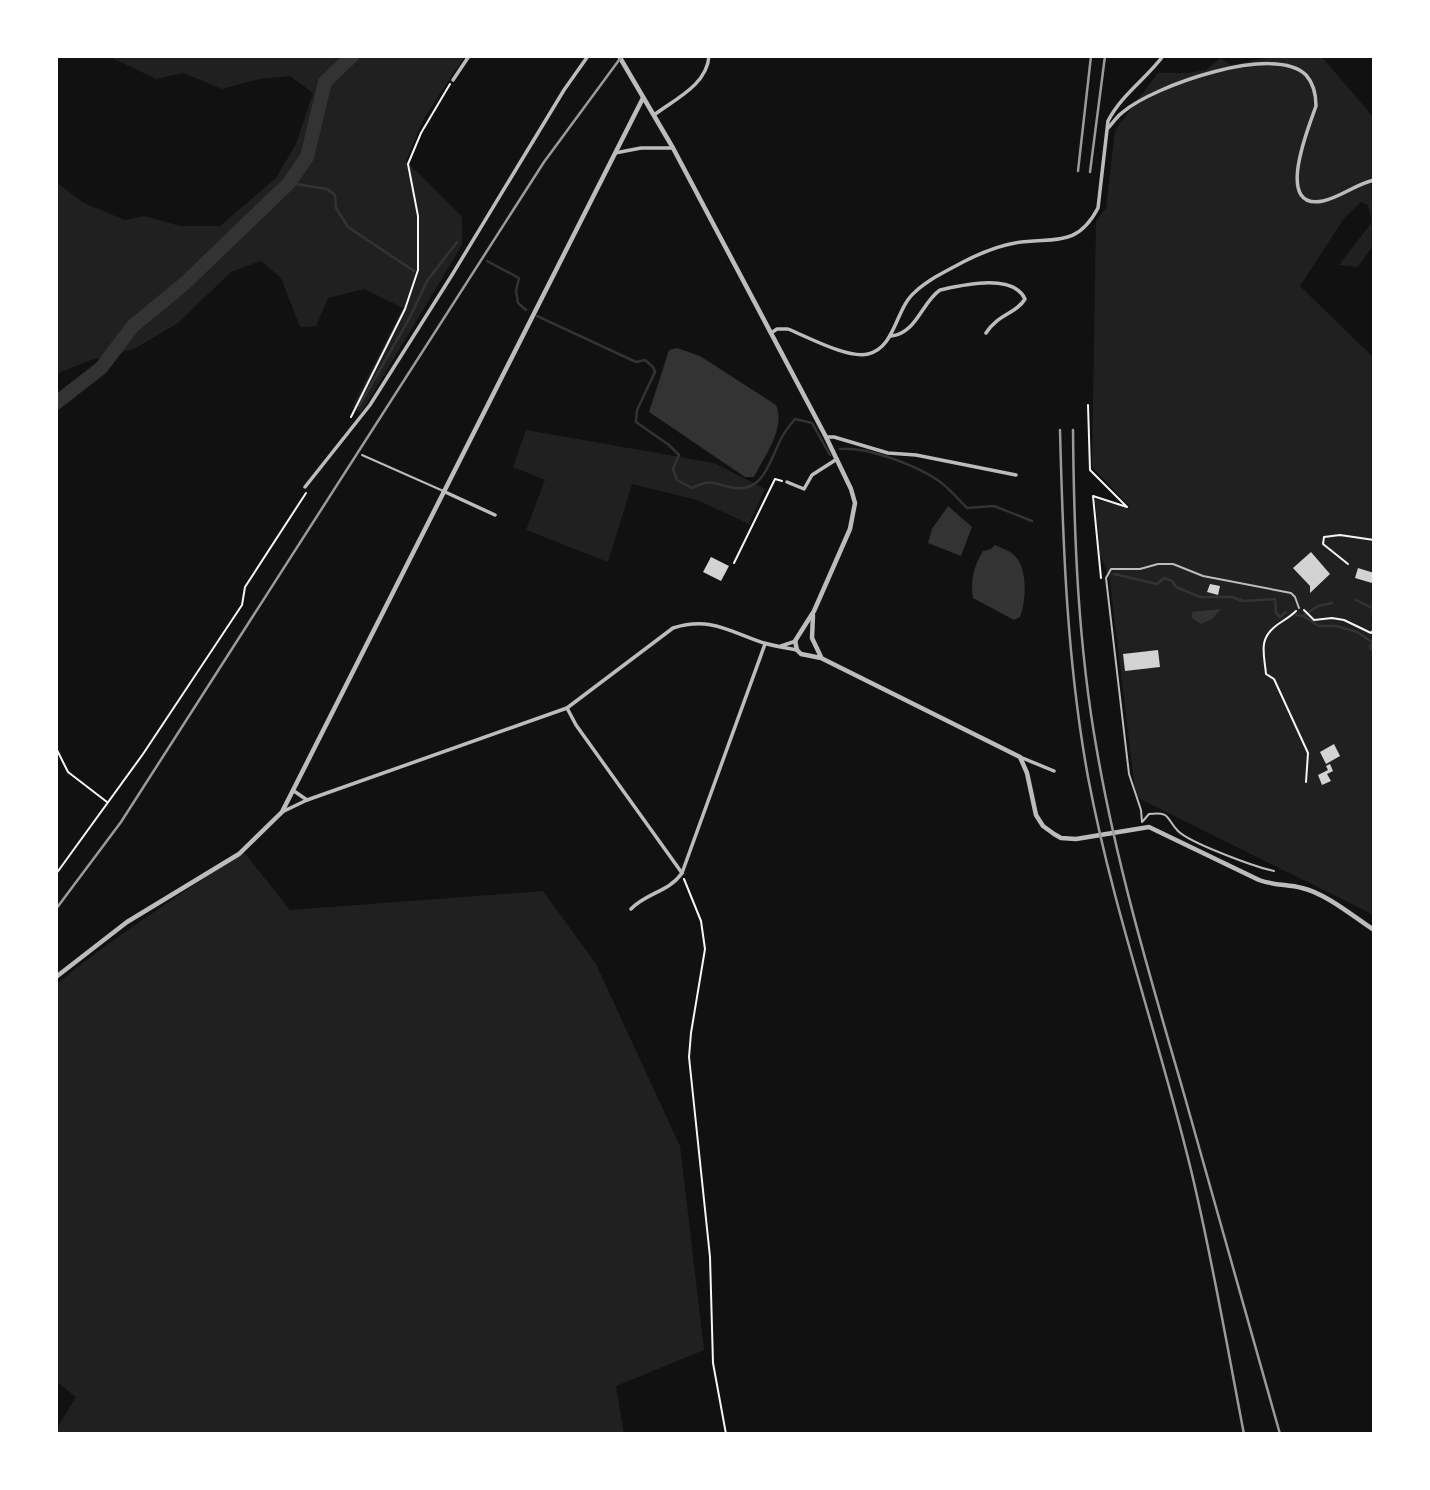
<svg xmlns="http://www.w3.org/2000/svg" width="1430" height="1490" viewBox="0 0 1430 1490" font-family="'DejaVu Sans',sans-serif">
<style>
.green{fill:#202020}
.water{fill:#333}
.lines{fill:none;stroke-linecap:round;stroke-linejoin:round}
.stream{stroke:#333;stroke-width:2.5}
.river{stroke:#333;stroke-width:14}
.building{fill:#d3d3d3}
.path{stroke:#f5f5f5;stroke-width:2}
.service{stroke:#bcbcbc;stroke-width:2}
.minor{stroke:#bcbcbc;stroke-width:3.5}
.tertiary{stroke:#bcbcbc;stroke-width:4.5}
.rail{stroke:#9a9a9a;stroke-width:2.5}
</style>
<rect width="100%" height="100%" fill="#111"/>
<!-- green -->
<g class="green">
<polygon points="108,56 465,56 424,118 406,161 462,217 462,245 361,413 352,407 403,308 364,289 328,298 316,326 300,327 281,278 261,261 231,272 178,323 134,349 91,360 56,374 56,182 84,203 125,220 144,216 180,226 220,226 276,178 296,144 313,93 290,76 259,79 222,89 183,73 156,79"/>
<polygon points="1268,56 1321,56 1374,118 1374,244 1358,267 1339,265 1372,222 1368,205 1361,202 1345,217 1300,286 1374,358 1374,915 1138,798 1135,790 1110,581 1100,554 1095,499 1130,507 1092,467 1096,221 1106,208 1115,130 1158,73 1187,73 1206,70 1220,58 1231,65 1266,58"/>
<polygon points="526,430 714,463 765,489 749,524 697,500 632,484 608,562 526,530 545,480 513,467"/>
<path d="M243,851L290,910L543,891L596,964L680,1146L704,1350L616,1386L624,1434H56V1430L76,1397L56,1381V985C114,935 181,896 243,851Z"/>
</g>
<!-- water -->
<g class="water">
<path d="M677,348L700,356L776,405C786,428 764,457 754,477H745L649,412L669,350Z"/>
<polygon points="948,506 972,527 961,556 928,543 932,529"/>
<path d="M995,545C1001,548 1011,551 1015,556C1028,569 1026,602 1020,617L1014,620L973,598C970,581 974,566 983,551L991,549Z"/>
<polygon points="1221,609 1212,619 1201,624 1192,618 1192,612"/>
</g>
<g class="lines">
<!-- stream -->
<g class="stream">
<polyline points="289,183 327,189 335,195 336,208 348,227 414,271"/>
<polyline points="487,261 519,278 516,291 518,303 526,310"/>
<path d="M537,316L636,362L645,360L653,367L655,372L637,410L636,422L669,445L679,455L673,469L677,480L692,488C714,477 713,485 734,488C765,492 770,459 782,437C785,431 790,425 795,419L812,423L830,455"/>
<polyline points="359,406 409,319 427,281 457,242"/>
<path d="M840,449C868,447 916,465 939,481C949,488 958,499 967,508L994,506L1032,521"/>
<polyline points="1114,574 1157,584 1164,578 1172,581 1176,587 1200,597 1232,597 1243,601 1275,599 1276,613 1280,617 1286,612"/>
<polyline points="1356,600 1374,609"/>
<polyline points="1296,615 1303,616 1318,606 1332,603"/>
<polyline points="1303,616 1319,626 1336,626 1357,632 1372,642 1370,648 1374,651"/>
</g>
<!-- river -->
<polyline class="river" points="56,403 101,368 133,326 184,284 289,183 307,157 325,82 352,56"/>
</g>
<!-- building -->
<g class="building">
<polygon points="1311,552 1330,574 1310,593 1310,586 1293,568"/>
<polygon points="711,557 729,566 721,581 703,572"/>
<polygon points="1358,568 1374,573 1372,583 1355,578"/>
<polygon points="1210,584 1220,586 1218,595 1207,592"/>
<polygon points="1158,650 1160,667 1125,671 1123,654"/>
<polygon points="1334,744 1340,756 1326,764 1320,752"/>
<polygon points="1330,764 1333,771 1327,774 1331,781 1322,785 1318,775 1328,770 1326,766"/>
</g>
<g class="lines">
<!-- path -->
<g class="path">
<polyline points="1088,405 1090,470 1127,507 1093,496 1101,578"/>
<polyline points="351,417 405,309 418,270 418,216 408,164 421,133 450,84"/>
<polyline points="734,563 775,479 782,481"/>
<polyline points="1348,564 1323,544 1324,537 1340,535 1374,540"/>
<polyline points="1304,610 1314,620 1332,618 1344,620 1371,633 1374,629"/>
<path d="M1296,611C1290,617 1284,620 1277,625C1258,639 1264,653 1266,674L1274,679L1308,753L1306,782"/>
<polyline points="56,748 68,772 107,802"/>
<polyline points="56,874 143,754 242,605 245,587 306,493"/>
<polyline points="684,879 701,921 705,949 691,1033 689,1057 710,1257 713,1363 726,1434"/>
</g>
<!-- service -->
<g class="service">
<polyline points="362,455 441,490"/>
<path d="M1143,821L1149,814C1171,811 1166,819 1178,831C1190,843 1255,867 1274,871"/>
<polyline points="1142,822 1141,810 1129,774 1106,578 1111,569 1140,569 1158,564 1173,564 1203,576 1291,593 1295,597 1299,608"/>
</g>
<!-- minor -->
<g class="minor">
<polyline points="453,80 469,56"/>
<path d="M654,115C675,99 707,85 709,56"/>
<path d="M1108,128C1113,123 1117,116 1123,112C1153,86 1275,43 1306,75C1314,84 1316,95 1316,106C1310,124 1273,211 1323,201C1341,197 1356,184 1374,180"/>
<polyline points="615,153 641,148 673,148"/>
<path d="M771,333L777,329H788C808,337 848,359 868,354C896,347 895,309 915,292C929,279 948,270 965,261C981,253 997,246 1015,243C1051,236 1076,250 1098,208L1108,121C1121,95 1146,79 1163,56"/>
<path d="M891,336C916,334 922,302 940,290C963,285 1013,273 1025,299C1016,314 998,314 986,333"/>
<polyline points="826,437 834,437 888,453 916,455 1016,475"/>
<polyline points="787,482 804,489 812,475 837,459"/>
<polyline points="305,487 370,405 452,275 564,90 588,56"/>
<polyline points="443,491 495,515"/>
<polyline points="781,646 796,641"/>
<polyline points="567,708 576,725 682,873"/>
<polyline points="1020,757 1054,771"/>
<polyline points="294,791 307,800"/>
<path d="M282,812L307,800L567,708L673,628C711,616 730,632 764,643C774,646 786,648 797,650"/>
<path d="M631,909C646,893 669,892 682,873L765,644"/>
</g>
<!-- tertiary -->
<g class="tertiary">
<path d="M619,56L673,148L826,437L851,489L855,503L850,529L814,611L795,641L797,650L801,654L821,658L1020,757L1027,773L1036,815L1043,826L1054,834L1061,838L1076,839L1149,827L1259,880C1276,886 1287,884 1302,888C1325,893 1354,917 1374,930"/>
<polyline points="813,615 812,638 821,657"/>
<polyline points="56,977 127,922 239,854 282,812 643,98"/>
</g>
<!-- rail -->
<g class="rail">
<polyline points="1078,171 1091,56"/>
<polyline points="1090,172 1105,56"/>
<path d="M1060,430C1063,547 1067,662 1088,777C1113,910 1159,1038 1191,1170C1212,1257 1227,1346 1244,1434"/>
<path d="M1073,430C1074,538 1078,645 1097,751C1117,867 1151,980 1184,1094C1216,1207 1248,1321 1280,1434"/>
<polyline points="56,909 121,822 544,162 622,56"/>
</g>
</g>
<!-- border -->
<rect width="1430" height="1490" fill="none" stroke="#ffffff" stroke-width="116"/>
</svg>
